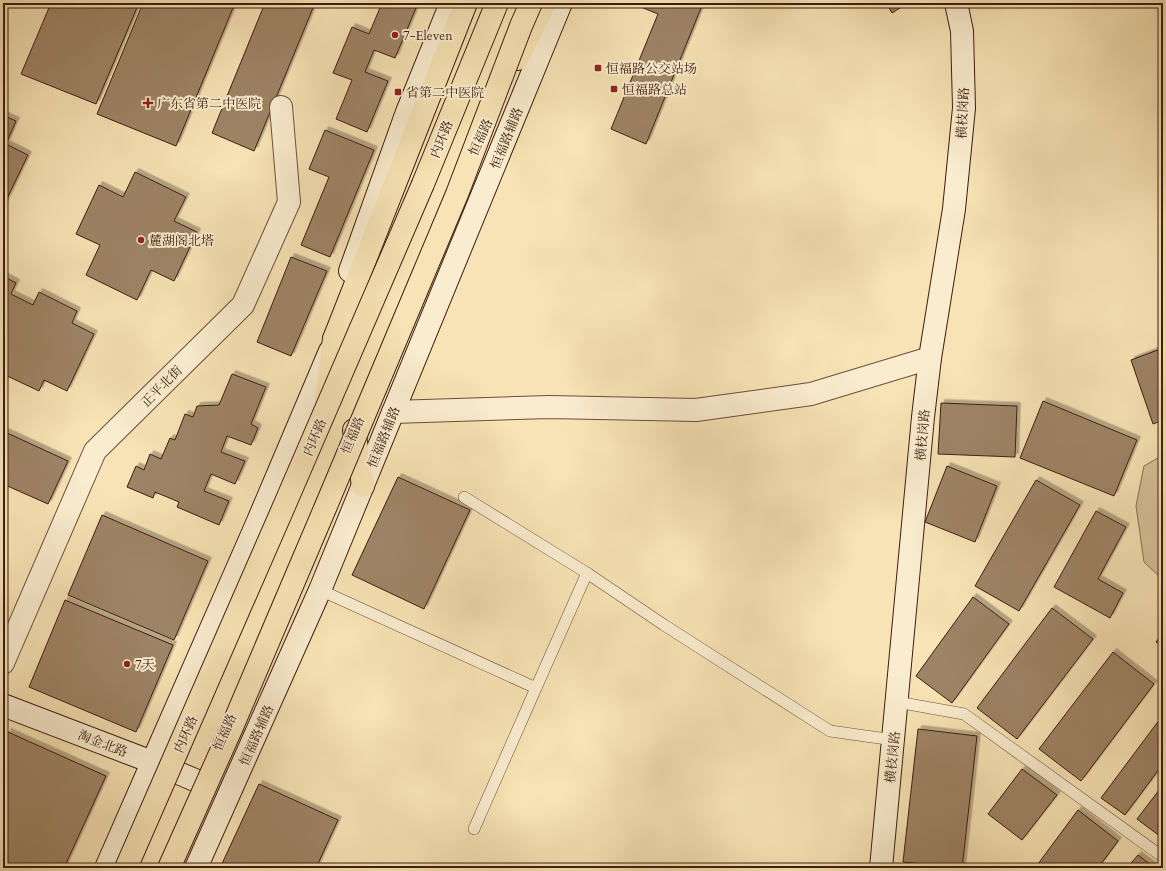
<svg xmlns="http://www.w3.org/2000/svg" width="1166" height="871" viewBox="0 0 1166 871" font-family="Cardo,'Noto Serif SC',serif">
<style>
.green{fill:#d7c199;stroke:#8a6f55}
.building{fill:#9e8466;stroke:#3d1d11;filter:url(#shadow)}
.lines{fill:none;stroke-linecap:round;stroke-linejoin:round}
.lane-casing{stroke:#6c4e3a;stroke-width:12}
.street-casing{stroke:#6c4e3a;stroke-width:24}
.secondary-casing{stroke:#3d1d11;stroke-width:24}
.primary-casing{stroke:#3d1d11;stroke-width:24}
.highway-casing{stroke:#3d1d11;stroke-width:24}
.lane{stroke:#faedcf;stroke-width:11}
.street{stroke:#faedcf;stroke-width:22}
.secondary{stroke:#faedcf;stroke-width:22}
.primary{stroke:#f7e3b5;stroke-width:22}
.highway{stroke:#f7e3b5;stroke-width:22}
.highway-bridge-casing{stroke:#3d1d11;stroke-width:24;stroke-linecap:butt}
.highway-bridge{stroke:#f7e3b5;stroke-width:22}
.poi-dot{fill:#8f2418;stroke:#faedcf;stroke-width:1.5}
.labels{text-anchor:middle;stroke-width:4;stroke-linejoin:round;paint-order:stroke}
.poi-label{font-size:13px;fill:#3d1d11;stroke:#faedcf;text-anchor:start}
.street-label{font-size:13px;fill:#3d1d11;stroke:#faedcf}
</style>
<defs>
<filter id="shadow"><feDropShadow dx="3.5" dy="-3.5" stdDeviation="0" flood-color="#0004"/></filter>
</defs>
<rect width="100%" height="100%" fill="#f7e3b5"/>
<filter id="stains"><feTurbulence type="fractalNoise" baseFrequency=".005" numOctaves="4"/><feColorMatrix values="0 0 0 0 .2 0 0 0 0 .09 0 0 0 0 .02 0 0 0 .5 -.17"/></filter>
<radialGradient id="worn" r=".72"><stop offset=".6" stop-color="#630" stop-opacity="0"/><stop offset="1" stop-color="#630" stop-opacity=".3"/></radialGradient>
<!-- green -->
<polygon class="green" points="1163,455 1163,580 1144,562 1136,506 1144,466"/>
<!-- building -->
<g class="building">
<polygon points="51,3 139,3 96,104 21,74"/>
<polygon points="143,3 235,3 176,146 97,114"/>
<polygon points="265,3 315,3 254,151 212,133"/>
<polygon points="382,3 403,3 416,8 395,58 374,50 365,72 388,81 367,132 336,119 352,80 333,73 352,27 369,34"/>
<polygon points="631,3 703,3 646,144 611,129 658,14"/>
<polygon points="886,3 908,3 892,13"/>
<polygon points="3,115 16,121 6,144 28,155 3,207"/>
<polygon points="325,130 374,150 330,257 301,245 329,177 309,169"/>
<polygon points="135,172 186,197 174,221 197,232 174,281 151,270 137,300 86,275 100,245 76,234 99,185 123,197"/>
<polygon points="291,257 327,271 291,356 257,342"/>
<polygon points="3,276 16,283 11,294 33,305 39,292 77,311 72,323 94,334 67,391 44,380 39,391 3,374 3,367 6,362 3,360"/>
<polygon points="1163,348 1163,420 1153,424 1131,360"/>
<polygon points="232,374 266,387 251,424 258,428 251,445 227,436 221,452 245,461 235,484 211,474 204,491 229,501 219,525 177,507 179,502 155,492 153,498 127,487 136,466 144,470 150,454 161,459 170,438 175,440 185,414 193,417 197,406 219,405"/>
<polygon points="1043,401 1137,440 1114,496 1020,458"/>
<polygon points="941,403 1017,406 1015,457 938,454"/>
<polygon points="5,432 68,461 48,504 3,484 3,436"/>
<polygon points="947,466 997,486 975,542 925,522"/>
<polygon points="398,477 470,510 424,609 352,575"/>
<polygon points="1036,480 1080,505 1019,611 975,586"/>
<polygon points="1096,511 1126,527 1098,579 1123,593 1110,618 1054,587"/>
<polygon points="102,515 208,561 174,640 68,595"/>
<polygon points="973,597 1009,624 952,703 916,676"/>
<polygon points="65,600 173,645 136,732 29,687"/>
<polygon points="1052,608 1093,639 1017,739 977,708"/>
<polygon points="1163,633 1163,647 1156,642"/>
<polygon points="1113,652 1154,684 1081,781 1039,749"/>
<polygon points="1163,715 1163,764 1125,815 1101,798"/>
<polygon points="918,729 977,736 962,868 903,862"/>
<polygon points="8,732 106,776 64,868 3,868 3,744"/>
<polygon points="1022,769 1057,795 1022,840 988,814"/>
<polygon points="259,784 338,820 316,868 220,868"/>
<polygon points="1163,785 1163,834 1161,837 1137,819"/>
<polygon points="1078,810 1118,841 1098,868 1035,868"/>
<polygon points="1138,855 1155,868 1127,868"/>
</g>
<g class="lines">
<!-- lane casing -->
<g class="lane-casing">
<g id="lane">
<polyline points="464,497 587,573"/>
<polyline points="320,590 536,688 587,573 664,625 830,731 894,740"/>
<polyline points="897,702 964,714 1163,857"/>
<polyline points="474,829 536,688"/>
</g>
</g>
<!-- street casing -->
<g class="street-casing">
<g id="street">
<polyline points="393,412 549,407 696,410 811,394 930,358"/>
<polyline points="3,663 95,451 243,305 289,202 281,107"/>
</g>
</g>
<!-- secondary casing -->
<g class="secondary-casing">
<g id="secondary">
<polyline points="350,271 407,112 451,3"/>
<polyline points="3,705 152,762 202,783"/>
<polyline points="106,868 258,521 330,351"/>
<polyline points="196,868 320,590 561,3"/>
<polyline points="881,868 923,417 930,358 954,209 964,108 962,31 956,3"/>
</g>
</g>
<!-- primary casing -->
<g class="primary-casing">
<g id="primary">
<polyline points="517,59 545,3"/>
<polyline points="326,402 334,339"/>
<polyline points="354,430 363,486"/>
</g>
</g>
<!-- highway casing -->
<g class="highway-casing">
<g id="highway">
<polyline points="423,184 497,3"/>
<polyline points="334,339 466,3"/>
</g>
</g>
<!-- lane -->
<use href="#lane" class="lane"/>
<!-- street -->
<use href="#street" class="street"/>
<!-- secondary -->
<use href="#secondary" class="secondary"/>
<!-- primary -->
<use href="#primary" class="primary"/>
<!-- highway -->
<use href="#highway" class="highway"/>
<!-- highway-bridge casing -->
<g class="highway-bridge-casing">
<g id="highway-bridge">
<polyline points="126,868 285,504 423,184"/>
<polyline points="169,868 232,727 326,506 415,294 457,194 521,26 531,3"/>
</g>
</g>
<!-- highway-bridge -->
<use href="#highway-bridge" class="highway-bridge"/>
</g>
<!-- markers -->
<g class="poi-dot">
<circle cx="395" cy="35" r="4"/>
<rect x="594" y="64" width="8" height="8" rx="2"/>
<rect x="610" y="85" width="8" height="8" rx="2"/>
<rect x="394" y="88" width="8" height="8" rx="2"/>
<path d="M146 97h4v4h4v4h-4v4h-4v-4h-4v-4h4z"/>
<circle cx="141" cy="240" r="4"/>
<circle cx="127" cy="664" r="4"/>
</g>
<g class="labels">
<!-- poi labels -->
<g class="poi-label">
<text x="403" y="40">7-Eleven</text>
<text x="606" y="73">恒福路公交站场</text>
<text x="622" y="94">恒福路总站</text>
<text x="406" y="97">省第二中医院</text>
<text x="157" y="108">广东省第二中医院</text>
<text x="149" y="245">麓湖阁北塔</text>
<text x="135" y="669">7天</text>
</g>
<!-- street labels -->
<g class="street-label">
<text transform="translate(962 113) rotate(-87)" y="5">横枝岗路</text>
<text transform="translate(480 137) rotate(-65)" y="5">恒福路</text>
<text transform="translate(506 138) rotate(-68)" y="5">恒福路辅路</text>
<text transform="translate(441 139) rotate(-68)" y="5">内环路</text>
<text transform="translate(161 386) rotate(-45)" y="5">正平北街</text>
<text transform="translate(352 435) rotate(-67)" y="5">恒福路</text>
<text transform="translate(922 435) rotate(-85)" y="5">横枝岗路</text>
<text transform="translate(314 437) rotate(-67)" y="5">内环路</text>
<text transform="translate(383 437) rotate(-68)" y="5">恒福路辅路</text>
<text transform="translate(224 732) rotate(-66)" y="5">恒福路</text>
<text transform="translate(185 734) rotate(-66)" y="5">内环路</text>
<text transform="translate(256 735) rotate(-66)" y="5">恒福路辅路</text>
<text transform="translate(103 743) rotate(21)" y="5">淘金北路</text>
<text transform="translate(892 757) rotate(-84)" y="5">横枝岗路</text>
</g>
</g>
<!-- margin -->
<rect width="1166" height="871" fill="none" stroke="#f7e3b5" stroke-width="16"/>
<rect x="4" y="4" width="1158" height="863" fill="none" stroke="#3d1d11" stroke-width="2"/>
<rect x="8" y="8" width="1150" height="855" fill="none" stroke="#3d1d11"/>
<rect width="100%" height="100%" filter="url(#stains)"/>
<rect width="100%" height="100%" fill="url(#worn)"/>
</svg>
